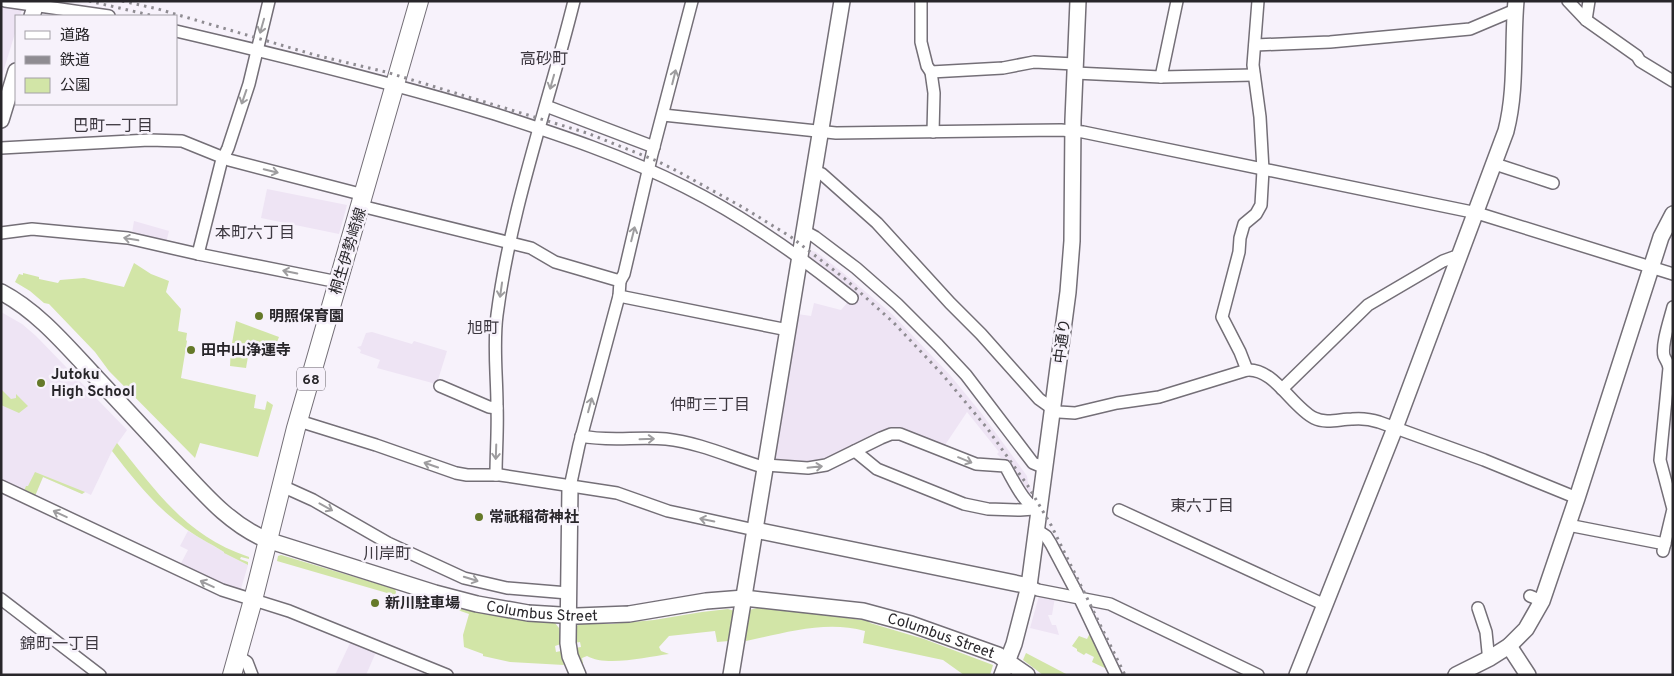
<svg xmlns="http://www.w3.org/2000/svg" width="1674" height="676" viewBox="0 0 1674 676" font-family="Overpass,'Noto Sans JP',sans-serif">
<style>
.built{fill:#eee4f4}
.green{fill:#d2e5a7}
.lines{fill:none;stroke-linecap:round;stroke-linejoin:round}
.street-casing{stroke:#746f77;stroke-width:14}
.secondary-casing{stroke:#746f77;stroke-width:18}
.primary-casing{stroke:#746f77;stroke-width:20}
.street{stroke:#fff;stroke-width:11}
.secondary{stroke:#fff;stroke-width:15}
.primary{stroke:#fff;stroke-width:18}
.rail{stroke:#8f8c92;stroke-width:3;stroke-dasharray:2.5 5;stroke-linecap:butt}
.oneway{stroke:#9e9d9f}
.poi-dot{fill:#657929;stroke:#f7f2fb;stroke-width:2}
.labels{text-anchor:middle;stroke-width:5;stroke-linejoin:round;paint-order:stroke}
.shield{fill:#f7f2fb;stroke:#666369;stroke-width:1}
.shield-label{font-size:14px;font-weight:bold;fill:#28262a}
.street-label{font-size:15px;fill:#28262a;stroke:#f7f2fb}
.poi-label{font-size:15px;font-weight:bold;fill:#28262a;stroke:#f7f2fb;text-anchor:start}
.neighbourhood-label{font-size:16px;fill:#3d3840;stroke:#f7f2fb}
</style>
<rect width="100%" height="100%" fill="#f7f2fb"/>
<!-- built -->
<g class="built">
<polygon points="1,5 22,9 20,16 16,16 16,30 1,79"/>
<polygon points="267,189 347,205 339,234 261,218"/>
<polygon points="134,221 169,231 166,243 134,236 132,233"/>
<polygon points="809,250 816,252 842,272 892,314 950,375 982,414 1027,476 1028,483 1031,489 1029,497 1012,469 1003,458 1001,458 997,454 999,452 967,412 943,448 904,432 818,464 773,461 797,314 811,316 814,303 841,310 854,295 808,258"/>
<polygon points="1,312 22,324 36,336 127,430 112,451 91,495 85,492 82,494 43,477 35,496 1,480"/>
<polygon points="372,332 412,344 414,341 447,351 437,383 436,384 377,368 380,360 360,353 361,350 357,347 361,346 366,333"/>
<polygon points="188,531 224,552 224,553 248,565 240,592 229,588 180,565 188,550 180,546"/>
<polygon points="1039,596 1055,597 1052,615 1048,615 1052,625 1056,625 1059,635 1030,628"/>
<polygon points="351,641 376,652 366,675 335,675"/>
</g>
<!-- green -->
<g class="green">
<polygon points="134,263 151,274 169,281 166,292 181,309 178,331 187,333 186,340 187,341 181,378 256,395 254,408 265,410 267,401 273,405 258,457 200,443 195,458 109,371 95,352 49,304 44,303 30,291 15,282 19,274 23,275 23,273 39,277 39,279 58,283 60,280 84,278 124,287"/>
<polygon points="236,321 279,337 273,352 232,343"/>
<polygon points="231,348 249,351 246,368 230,366"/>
<polygon points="1,389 11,399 16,398 16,394 28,406 19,413 1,405"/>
<path d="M117,443C157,492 186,536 249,557V559L241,557L240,559L248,562V565L224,553V552C210,543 194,536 181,525C154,505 132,477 112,451Z"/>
<polygon points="35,472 85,492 82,494 43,477 35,496 24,491 26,486 28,486"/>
<polygon points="281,555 395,589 396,592 394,600 393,599 394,595 277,561 278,556"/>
<path d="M438,603C477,614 515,620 555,623L559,628L561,644L555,646L556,652L561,651L564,665L510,662L483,656V654L464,647L463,635L469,614Z"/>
<path d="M757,608L824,615L869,621L870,623L924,639L993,665L990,675H964L943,660L863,643L865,631C825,620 785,633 746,641V632H730L729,641L717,642L715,631L669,636L659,647L661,651L669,654C647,657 606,667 587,656L582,658L583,663L580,665L575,648L581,647L580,642L575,643V628L579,624H611L654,620L702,612L728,609L748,615L749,610Z"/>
<polygon points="1091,631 1107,669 1092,662 1094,657 1086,653 1084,655 1077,651 1077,649 1072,646 1079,636 1087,639"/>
<polygon points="1026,653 1068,675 1043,675 1023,660"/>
</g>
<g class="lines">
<!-- street casing -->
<g class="street-casing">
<g id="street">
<polyline points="5,1 109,16"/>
<polyline points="921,1 921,42 927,66 931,72 934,93 933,132"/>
<polyline points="1568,1 1586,20 1637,56 1640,61 1673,81"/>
<polyline points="1586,20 1589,1"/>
<path d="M176,31C283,56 390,82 495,114C560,135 624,156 685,187C745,217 800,256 852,298"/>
<polyline points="1255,45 1330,42 1470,29 1515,10"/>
<polyline points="931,72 1003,68 1034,62 1075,64"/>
<polyline points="1075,73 1161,77 1254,75"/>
<polyline points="1161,77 1177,1"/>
<polyline points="546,106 654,147"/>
<polyline points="663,115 836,133 1061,130 1083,132 1477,213 1673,274"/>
<polyline points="1,148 149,140 182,141 229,160 364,195"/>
<polyline points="1495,164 1553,183"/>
<path d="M815,171L822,174L877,223L950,303L981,334L1039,399L1053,409L1059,412L1075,413L1117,403L1159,397L1247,370C1274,368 1292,407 1314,418C1326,424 1340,419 1352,419C1362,418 1370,419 1379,422L1484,460L1577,498"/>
<polyline points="361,206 531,248 555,262 620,281 619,296 788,330"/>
<polyline points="804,231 815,237 856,268 897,304 938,345 966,375 1033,463 1045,468"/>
<polyline points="1,233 32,229 128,238 198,254 338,282"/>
<polyline points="198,254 221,163 228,148 249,84 269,1"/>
<polyline points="620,281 624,274 652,154 692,1"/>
<polyline points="1247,370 1240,352 1222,317 1239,252 1240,238 1244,224 1256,214 1261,205 1263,170 1260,117 1253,65 1258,1"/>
<polyline points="440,386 489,407 497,408"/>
<polyline points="1282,389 1368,305 1443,261 1454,257 1459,258"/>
<polyline points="299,421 376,445 456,473 467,475 500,475 617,493 668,511 755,530"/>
<path d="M581,436C610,442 638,436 666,439C701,443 732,458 766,468"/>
<polyline points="855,451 877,469 964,504 988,509 1020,510 1034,509"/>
<path d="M766,465L808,468L826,465L881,438L891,434H900L976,464L1005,466C1014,481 1024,505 1040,511"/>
<path d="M496,475C496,452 498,429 497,406C497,376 493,345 497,315C511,207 548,106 574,1"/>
<polyline points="1,486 222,590 289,611 447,675"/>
<polyline points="282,486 313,500 388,543 464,578 507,588 568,593"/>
<polyline points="570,487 579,445 619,296"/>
<polyline points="1119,510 1325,605"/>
<polyline points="1568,525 1665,544"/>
<polyline points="1037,530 1046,536 1051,544 1079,597 1116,675"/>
<path d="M1663,551L1673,509L1660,460L1669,368C1668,362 1666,361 1664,356C1661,345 1670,319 1673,307"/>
<polyline points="1029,586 1038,590 1110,604 1258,675"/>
<polyline points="1530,596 1542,601"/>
<polyline points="1,599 100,675"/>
<polyline points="1478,608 1486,632 1488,652 1490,658"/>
<polyline points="238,656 247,662 252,675"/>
</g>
</g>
<!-- secondary casing -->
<g class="secondary-casing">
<g id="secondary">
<polyline points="32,16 37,1"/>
<polyline points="1,120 16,71"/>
<path id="s1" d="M1,292C37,311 64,343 92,373C121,404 151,436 180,468C206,496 231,525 267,540L435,593L477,604L528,613L577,616L629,614L706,601L744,598L863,611L911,624L998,655L1027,675"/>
<polyline points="570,487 568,643 570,656 578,675"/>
<polyline points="755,530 1029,586"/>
<polyline points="1509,646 1528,675"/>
<polyline points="731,675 842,1"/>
<polyline points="1002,675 1014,644 1029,586 1068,292 1072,241 1073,120 1078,1"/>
<path d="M1297,675L1395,428L1506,131C1517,88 1512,45 1516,1"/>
<polyline points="1456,675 1490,658 1509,646 1526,629 1542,601 1577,498 1661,237 1673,214"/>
</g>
</g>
<!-- primary casing -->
<g class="primary-casing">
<polyline id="primary" points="232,675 253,600 296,428 419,1"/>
</g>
<!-- street -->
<use href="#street" class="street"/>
<!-- secondary -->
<use href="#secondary" class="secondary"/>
<!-- primary -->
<use href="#primary" class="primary"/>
<!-- rail -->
<g class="rail">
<polyline points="89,1 154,16"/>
<polyline points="122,1 158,9 315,55 386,72 587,133 657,161 677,171 744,208 791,237 844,278 893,322 942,374 987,428 1028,486 1051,525 1125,675"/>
</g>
</g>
<!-- one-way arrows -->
<defs><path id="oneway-shaft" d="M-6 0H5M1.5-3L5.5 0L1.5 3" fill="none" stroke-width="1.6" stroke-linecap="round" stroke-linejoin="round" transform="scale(1.25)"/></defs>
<g class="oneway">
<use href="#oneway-shaft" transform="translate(262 26) rotate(106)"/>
<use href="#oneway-shaft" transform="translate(674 77) rotate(-76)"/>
<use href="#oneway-shaft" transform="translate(552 82) rotate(106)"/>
<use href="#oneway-shaft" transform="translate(244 97) rotate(109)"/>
<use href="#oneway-shaft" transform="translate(271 171) rotate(14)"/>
<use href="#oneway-shaft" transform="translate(633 234) rotate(-76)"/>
<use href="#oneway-shaft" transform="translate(131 239) rotate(-170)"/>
<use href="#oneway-shaft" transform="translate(290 272) rotate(-168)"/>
<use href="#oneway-shaft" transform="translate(501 290) rotate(98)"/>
<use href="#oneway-shaft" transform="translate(590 405) rotate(-75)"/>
<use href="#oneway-shaft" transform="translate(647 439) rotate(-2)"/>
<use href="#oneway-shaft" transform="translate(496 452) rotate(92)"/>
<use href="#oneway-shaft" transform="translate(965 460) rotate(22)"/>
<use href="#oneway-shaft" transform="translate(431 465) rotate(-161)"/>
<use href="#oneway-shaft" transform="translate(815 467) rotate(-6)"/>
<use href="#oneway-shaft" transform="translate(326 507) rotate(29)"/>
<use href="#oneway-shaft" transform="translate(60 514) rotate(-155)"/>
<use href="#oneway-shaft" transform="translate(707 520) rotate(-168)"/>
<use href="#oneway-shaft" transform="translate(471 579) rotate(17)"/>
<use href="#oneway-shaft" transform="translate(207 584) rotate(-155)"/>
</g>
<!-- markers -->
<g class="poi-dot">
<circle cx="259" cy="316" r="5"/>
<circle cx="191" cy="350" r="5"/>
<circle cx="41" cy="383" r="5"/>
<circle cx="479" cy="517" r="5"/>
<circle cx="375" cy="603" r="5"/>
</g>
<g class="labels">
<!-- shield labels -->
<rect class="shield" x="297" y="367.5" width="28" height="23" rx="4"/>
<g class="shield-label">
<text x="311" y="384">68</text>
</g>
<!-- street labels -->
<g class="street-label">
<text transform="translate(348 251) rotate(-73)" y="5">桐生伊勢崎線</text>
<text transform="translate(1062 341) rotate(-83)" y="5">中通り</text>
<text dy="5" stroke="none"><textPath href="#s1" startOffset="651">Columbus Street</textPath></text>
<text dy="5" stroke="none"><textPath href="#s1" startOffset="1056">Columbus Street</textPath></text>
</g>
<!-- poi labels -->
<g class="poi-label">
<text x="269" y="321">明照保育園</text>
<text x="201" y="355">田中山浄運寺</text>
<text x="51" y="379">Jutoku<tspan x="51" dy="17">High School</tspan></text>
<text x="489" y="522">常祇稲荷神社</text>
<text x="385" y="608">新川駐車場</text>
</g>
<!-- neighbourhood labels -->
<g class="neighbourhood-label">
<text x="544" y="64">高砂町</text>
<text x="113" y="131">巴町一丁目</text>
<text x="255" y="238">本町六丁目</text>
<text x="483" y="333">旭町</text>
<text x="710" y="410">仲町三丁目</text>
<text x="1202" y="511">東六丁目</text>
<text x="387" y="559">川岸町</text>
<text x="60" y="649">錦町一丁目</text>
</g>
</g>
<!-- border -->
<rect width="1674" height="676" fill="none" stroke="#28262a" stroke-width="5"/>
<!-- legend -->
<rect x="15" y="15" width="162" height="90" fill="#f7f2fb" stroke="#a4a0a7"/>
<rect x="25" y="31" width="25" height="8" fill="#ffffff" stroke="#a4a0a7"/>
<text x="60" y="40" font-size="15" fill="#28262a">道路</text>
<rect x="25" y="56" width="25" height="8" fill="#8f8c92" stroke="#a4a0a7"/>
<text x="60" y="65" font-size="15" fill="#28262a">鉄道</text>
<rect x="25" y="78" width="25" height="15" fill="#d2e5a7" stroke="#a4a0a7"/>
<text x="60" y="90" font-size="15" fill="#28262a">公園</text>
</svg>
